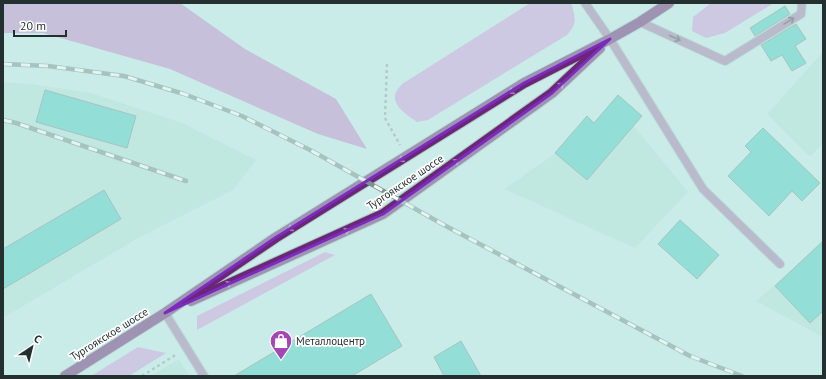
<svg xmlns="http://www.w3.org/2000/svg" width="826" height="379" viewBox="0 0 826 379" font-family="'PT Sans',sans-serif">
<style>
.built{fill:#b6dfda}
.green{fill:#d29ddc}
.forest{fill:#c089ca}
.building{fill:#50ccc2;stroke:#759490}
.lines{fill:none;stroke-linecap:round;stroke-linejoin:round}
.lane-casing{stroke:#aac6c3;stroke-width:10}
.primary-casing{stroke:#aac6c3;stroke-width:12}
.path{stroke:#8ea8a5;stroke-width:2.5;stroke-dasharray:3 3;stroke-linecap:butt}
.lane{stroke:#a47fab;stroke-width:8}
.primary{stroke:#6b2677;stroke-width:10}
.rail-casing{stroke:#7a918f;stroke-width:4.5}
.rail{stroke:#fff;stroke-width:3;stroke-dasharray:9;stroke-linecap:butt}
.oneway{stroke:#4a4854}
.oneway2{stroke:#a67dad}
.marked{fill:none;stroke:#7b2cbf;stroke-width:3;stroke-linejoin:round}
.labels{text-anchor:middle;stroke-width:3.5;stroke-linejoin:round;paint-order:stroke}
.street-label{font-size:11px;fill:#24302f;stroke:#fff}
.poi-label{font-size:11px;fill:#24302f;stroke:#fff;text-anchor:start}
</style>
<rect width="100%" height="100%" fill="#cbece8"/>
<!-- built -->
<g class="built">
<polygon points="823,52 823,143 810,157 767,114"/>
<polygon points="3,82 32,84 91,93 182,123 256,160 233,190 140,237 3,318"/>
<polygon points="620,109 688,192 635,248 504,189"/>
<polygon points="823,242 823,337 756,301"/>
<polygon points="179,359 189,376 150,376"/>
</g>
<!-- green -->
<g class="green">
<path d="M530,3H569L572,5C575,19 578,23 567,35L428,120L417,122C409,116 390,106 396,92C398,89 400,86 402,84Z"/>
<polygon points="711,3 774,3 725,33 706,38 692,31 693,17"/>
<polygon points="325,252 335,255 197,330 197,316"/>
<polygon points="138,347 166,353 129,376 91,376"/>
</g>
<!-- forest -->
<polygon class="forest" points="3,3 180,3 245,49 336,99 367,149 318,134 170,69 43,33 3,33"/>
<!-- building -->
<g class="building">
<polygon points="785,6 790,14 755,36 750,28"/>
<polygon points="796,24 806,39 795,46 806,63 792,71 782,55 771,61 761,45"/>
<polygon points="45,90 136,116 127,148 36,122"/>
<polygon points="618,95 642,116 587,180 555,153 587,116 594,123"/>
<polygon points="763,128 820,183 802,201 792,191 769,216 728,176 751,152 745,146"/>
<polygon points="104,190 121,219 3,289 3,249"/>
<polygon points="680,220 719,255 697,279 658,244"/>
<polygon points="823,241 823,311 810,323 775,286"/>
<polygon points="371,294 402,346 352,376 234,376"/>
<polygon points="461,341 481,376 444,376 434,357"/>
</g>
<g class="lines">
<!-- lane casing -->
<g class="lane-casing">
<g id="lane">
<polyline points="585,3 610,39 703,189 780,264"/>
<polyline points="640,22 725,61 801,14 802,3"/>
<polyline points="165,313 204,376"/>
</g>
</g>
<!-- primary casing -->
<g class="primary-casing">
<g id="primary">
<polyline points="191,301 383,214 552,93 600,48"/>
<polyline points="65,376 165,313 275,238 524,83 610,39 640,22 669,3"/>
</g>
</g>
<!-- path -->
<g class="path">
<polyline points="387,64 385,118 400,145"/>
<polyline points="142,376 177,354"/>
</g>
<!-- lane -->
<use href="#lane" class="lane"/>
<!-- primary -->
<use href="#primary" class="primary"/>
<!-- rail casing -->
<g class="rail-casing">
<g id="rail">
<polyline points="3,64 48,66 124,76 184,94 242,116 312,151 444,225 690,356 742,376"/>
<polyline points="3,120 16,123 186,181"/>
</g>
</g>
<!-- rail -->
<use href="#rail" class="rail"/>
</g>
<!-- one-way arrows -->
<defs><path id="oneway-shaft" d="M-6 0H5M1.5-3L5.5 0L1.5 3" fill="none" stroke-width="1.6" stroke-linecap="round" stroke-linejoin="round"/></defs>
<g class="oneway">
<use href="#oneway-shaft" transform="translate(789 21) rotate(-31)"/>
<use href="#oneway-shaft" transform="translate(675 38) rotate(24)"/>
</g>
<g class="oneway2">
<use href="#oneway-shaft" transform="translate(559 87) rotate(-43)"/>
<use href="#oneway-shaft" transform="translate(514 90) rotate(148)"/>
<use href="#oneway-shaft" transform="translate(404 158) rotate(148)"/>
<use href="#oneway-shaft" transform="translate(454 163) rotate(-36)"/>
<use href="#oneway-shaft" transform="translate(293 227) rotate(148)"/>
<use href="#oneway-shaft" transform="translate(344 232) rotate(-24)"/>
<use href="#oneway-shaft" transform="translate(226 285) rotate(-24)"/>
</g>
<!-- marked area -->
<path d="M0 0H826V379H0ZM610,39L552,93L383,214L165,313L275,238L524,83Z" fill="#cbece8" fill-opacity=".55" fill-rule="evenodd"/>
<path class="marked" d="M610,39L552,93L383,214L165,313L275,238L524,83Z"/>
<!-- icons -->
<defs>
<g id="shop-pin" transform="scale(1.15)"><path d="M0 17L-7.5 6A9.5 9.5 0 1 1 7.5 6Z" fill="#a247b3" stroke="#fff"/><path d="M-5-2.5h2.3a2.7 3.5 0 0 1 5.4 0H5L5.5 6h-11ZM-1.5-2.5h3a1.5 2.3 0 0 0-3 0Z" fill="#fff"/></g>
</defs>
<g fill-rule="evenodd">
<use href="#shop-pin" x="281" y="341"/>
</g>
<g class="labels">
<!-- street labels -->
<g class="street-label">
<text transform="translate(405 182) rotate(-34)" y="4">Тургоякское шоссе</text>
<text transform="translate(109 334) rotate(-32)" y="4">Тургоякское шоссе</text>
</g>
<!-- poi labels -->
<g class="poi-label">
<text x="296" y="345">Металлоцентр</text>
</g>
</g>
<!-- border -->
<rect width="826" height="379" fill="none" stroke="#24302f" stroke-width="8"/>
<!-- north arrow -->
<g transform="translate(32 347) rotate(35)" stroke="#ffffff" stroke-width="3" paint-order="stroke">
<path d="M0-3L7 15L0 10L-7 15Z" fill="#24302f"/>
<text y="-6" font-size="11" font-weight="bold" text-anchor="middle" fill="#24302f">С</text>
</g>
<!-- scale -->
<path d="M14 30v6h52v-6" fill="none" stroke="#24302f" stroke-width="2"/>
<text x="20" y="30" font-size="12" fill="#24302f" stroke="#ffffff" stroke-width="3" paint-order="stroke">20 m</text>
</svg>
